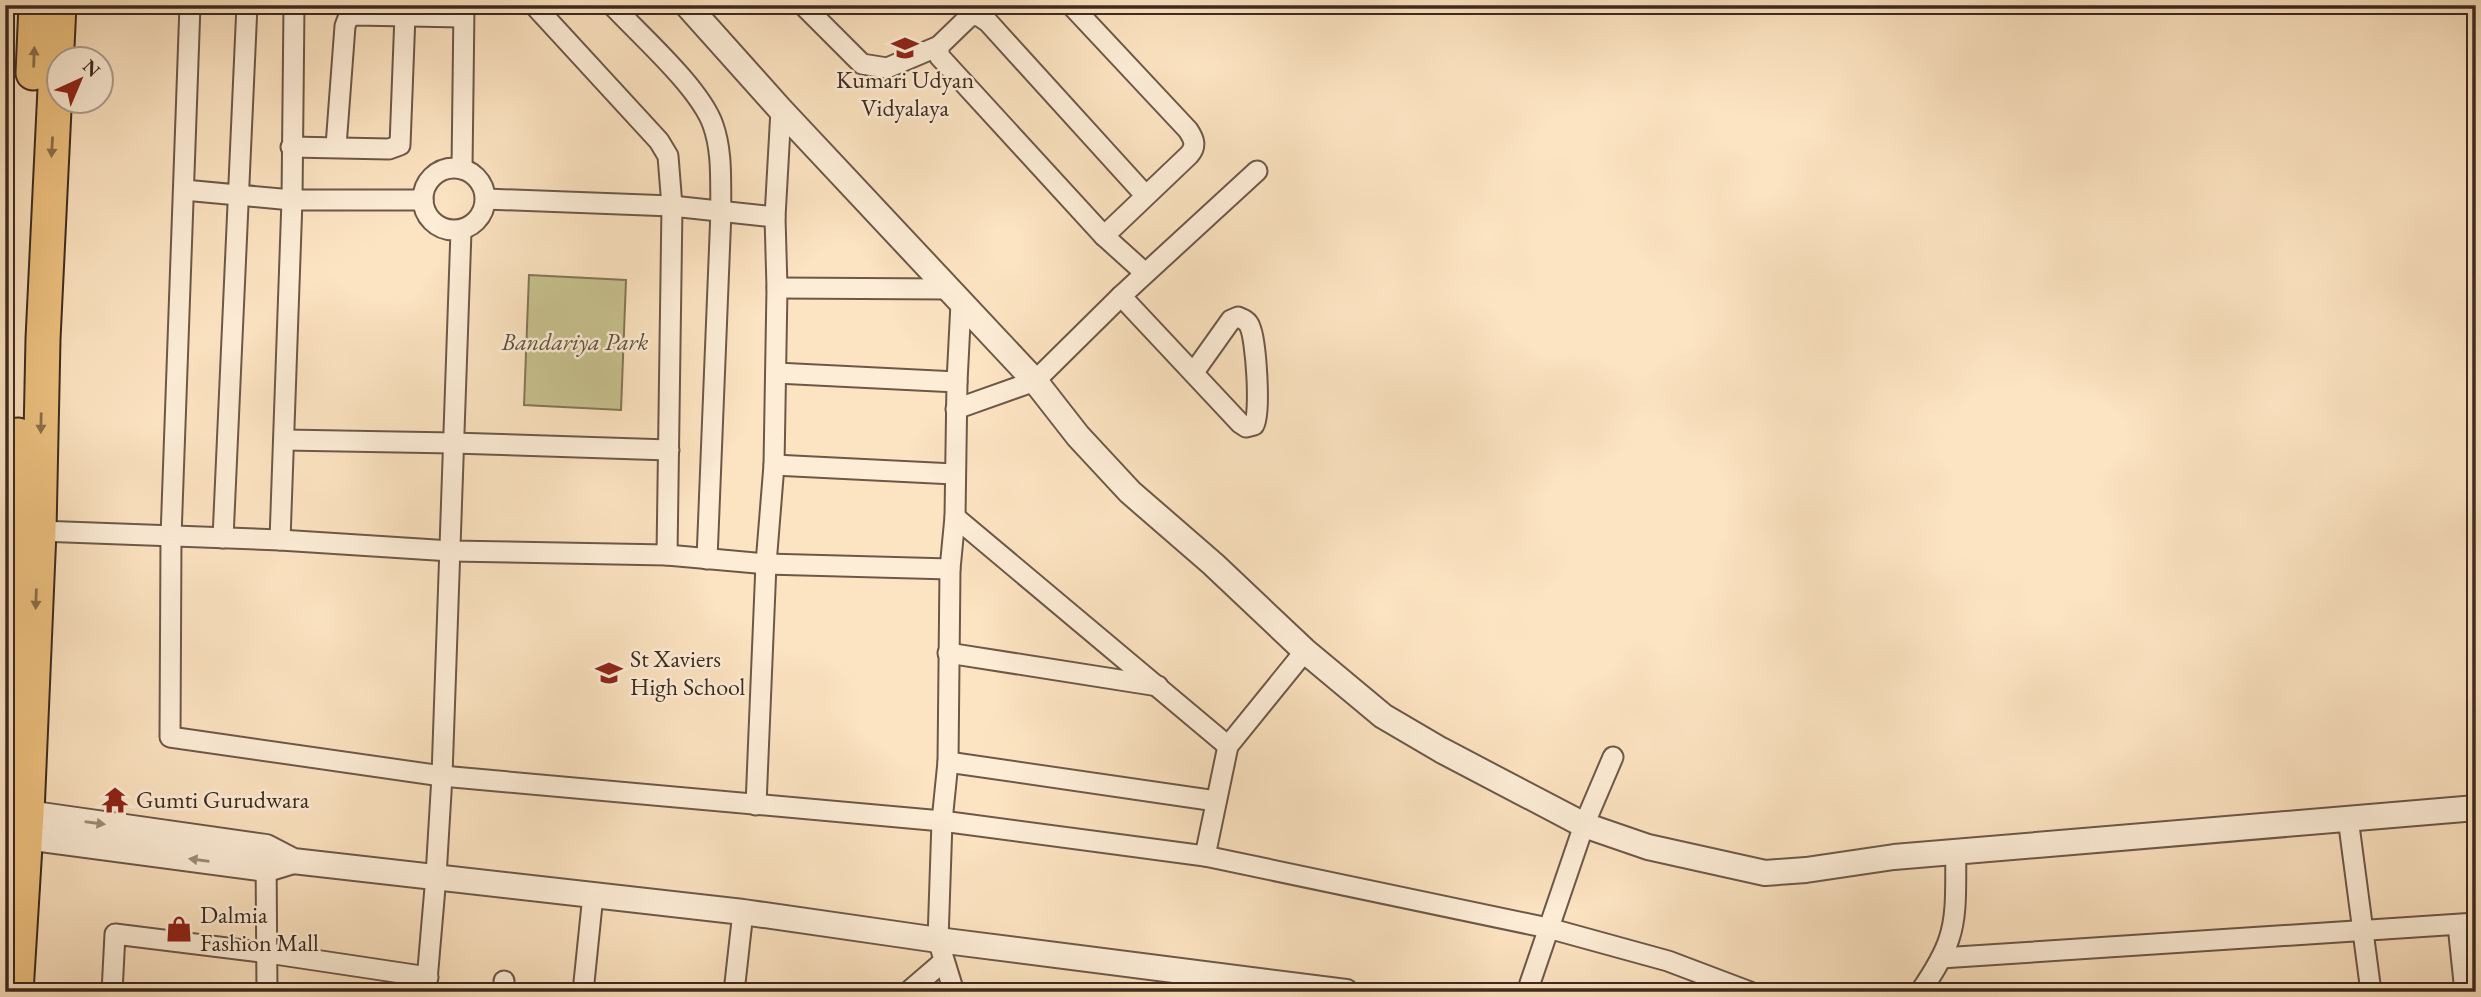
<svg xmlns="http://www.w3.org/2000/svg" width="2481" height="997" viewBox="0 0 2481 997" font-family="'EB Garamond',serif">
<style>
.green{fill:#c6c18e;stroke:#827656;stroke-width:2}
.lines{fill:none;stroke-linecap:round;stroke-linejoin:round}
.minor-casing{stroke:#6d5848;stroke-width:23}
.tertiary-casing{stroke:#6d5848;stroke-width:28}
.trunk-casing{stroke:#3d2a1f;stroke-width:37}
.minor{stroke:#fdedd7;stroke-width:19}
.tertiary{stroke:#fdedd7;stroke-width:24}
.trunk{stroke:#eec280;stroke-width:33}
.rail{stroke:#3d2a1f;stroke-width:5;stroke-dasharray:12 12;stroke-linecap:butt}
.oneway{fill:#8d6e4b}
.oneway2{fill:#9d8c7b}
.labels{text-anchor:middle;stroke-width:5;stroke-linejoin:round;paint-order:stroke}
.poi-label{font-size:24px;fill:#3d2a1f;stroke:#fdedd7;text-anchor:start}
.park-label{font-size:24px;font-style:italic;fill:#5f503b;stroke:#fdedd7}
</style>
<rect width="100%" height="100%" fill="#fce3c1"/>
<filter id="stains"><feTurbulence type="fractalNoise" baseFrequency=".00286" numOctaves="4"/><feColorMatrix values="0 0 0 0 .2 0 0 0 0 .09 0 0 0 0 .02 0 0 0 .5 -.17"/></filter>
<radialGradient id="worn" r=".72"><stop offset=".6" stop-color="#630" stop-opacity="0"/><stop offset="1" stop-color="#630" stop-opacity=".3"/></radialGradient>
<!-- green -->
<polygon class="green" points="529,275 626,280 621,410 524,405"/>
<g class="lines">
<!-- minor casing -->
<g class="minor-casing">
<g id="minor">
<polyline points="190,5 171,537 170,737 442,776 942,821 1205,856 1548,928 1668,961 1750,992"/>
<polyline points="534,5 659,141 668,156 672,206 667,555"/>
<path d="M612,5C641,36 700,88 713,125C723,153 720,183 721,211L707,559"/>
<polyline points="803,5 862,64 887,68 939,46"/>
<path d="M1071,5L1188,130C1194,139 1197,146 1189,155L1104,236L939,56V46L971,15L979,16L988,22L1146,196"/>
<polyline points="336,146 345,26 348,18 355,15 462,17"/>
<polyline points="291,147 389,149 400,145 405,15"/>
<circle cx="454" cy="199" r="31"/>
<polyline points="462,169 464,6"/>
<polyline points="184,190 292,200 423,200"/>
<polyline points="486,199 672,206 775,217"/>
<polyline points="1104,236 1145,273"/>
<polyline points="777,288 948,289"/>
<path d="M1121,296L1240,423L1246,427L1254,425C1261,413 1256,340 1250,327C1248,321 1243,319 1238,317L1231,320L1194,372"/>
<polyline points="776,373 957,382"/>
<polyline points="956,409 1035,381 1121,296 1257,171"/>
<polyline points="285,440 453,443 669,450"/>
<polyline points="774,465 954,474"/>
<polyline points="955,517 1228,746"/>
<polyline points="39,531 280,540 451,551 667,555 766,564 950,569"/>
<polyline points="223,538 247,5"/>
<polyline points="280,540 292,200 294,5"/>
<polyline points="948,653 1158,686"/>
<polyline points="948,762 1216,801"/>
<polyline points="756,805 766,564 774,465 777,288 775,217 781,110"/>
<polyline points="2348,818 2371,992"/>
<polyline points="266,855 267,992"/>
<polyline points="1205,856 1228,746 1305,651"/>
<polyline points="2458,925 2465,992"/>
<polyline points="1941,958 2476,923"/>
<polyline points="112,992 115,934 268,953 428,977"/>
<polyline points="426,992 436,876 442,776 461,231"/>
<polyline points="504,992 504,981"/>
<polyline points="583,992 593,895"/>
<polyline points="734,992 743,912"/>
<polyline points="908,992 944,961"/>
<polyline points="954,992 938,940 942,821 948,762 950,569 955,517 957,382 961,303"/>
<polyline points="1527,992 1584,825 1613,757"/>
<path d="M1920,992C1931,976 1943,958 1949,939C1958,913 1955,880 1956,852"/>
</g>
</g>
<!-- tertiary casing -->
<g class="tertiary-casing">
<g id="tertiary">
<polyline points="687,5 781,110 1035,381 1078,436 1130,492 1213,564 1305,651 1383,716 1441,750 1584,825 1648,847 1765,873 1806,870 1894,857 2476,808"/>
<polyline points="27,813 266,847 293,861 743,912 938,940 1346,992"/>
<polyline points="26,837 267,869 293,861"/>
</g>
</g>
<!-- trunk casing -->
<g class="trunk-casing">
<g id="trunk">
<polyline points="33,73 36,5"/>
<polyline points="5,761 18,435"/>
<polyline points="16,992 27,813 39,531 43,339 59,5"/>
</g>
</g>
<!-- minor -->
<use href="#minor" class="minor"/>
<!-- tertiary -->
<use href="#tertiary" class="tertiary"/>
<!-- trunk -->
<use href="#trunk" class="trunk"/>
<!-- rail -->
<polyline class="rail" points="5,65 8,5"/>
</g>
<!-- one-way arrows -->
<defs><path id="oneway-solid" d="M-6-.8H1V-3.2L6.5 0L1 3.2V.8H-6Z" transform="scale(1.75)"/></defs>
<g class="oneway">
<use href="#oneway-solid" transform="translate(34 57) rotate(-88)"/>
<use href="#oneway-solid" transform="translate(52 147) rotate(93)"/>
<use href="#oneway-solid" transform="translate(41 423) rotate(91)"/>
<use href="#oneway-solid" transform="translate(36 599) rotate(92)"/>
</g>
<g class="oneway2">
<use href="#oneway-solid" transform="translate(95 823) rotate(8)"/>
<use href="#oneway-solid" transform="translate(199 860) rotate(-172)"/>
</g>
<!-- icons -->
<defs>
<g id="school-bare" transform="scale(2.1)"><path d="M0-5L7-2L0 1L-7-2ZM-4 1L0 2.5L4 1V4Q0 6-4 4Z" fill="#8f2418" stroke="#fdedd7" stroke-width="2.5" paint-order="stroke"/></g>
<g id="temple-bare" transform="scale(2.1)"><path d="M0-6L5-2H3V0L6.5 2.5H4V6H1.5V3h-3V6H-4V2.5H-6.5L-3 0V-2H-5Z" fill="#8f2418" stroke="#fdedd7" stroke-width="2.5" paint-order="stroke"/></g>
<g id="shop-bare" transform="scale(2.1)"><path d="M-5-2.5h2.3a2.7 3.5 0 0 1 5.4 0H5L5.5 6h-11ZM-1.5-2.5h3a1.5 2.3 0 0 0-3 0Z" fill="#8f2418" stroke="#fdedd7" stroke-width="2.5" paint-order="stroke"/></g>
</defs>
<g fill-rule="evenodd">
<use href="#school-bare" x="905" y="48"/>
<use href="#school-bare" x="609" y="673"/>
<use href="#temple-bare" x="115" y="800"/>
<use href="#shop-bare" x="179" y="929"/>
</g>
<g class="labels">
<!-- poi labels -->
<g class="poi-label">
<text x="905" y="88" text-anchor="middle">Kumari Udyan<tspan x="905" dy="28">Vidyalaya</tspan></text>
<text x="630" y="667">St Xaviers<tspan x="630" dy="28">High School</tspan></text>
<text x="136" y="808">Gumti Gurudwara</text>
<text x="200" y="923">Dalmia<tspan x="200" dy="28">Fashion Mall</tspan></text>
</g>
<!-- park labels -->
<g class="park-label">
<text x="575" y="350">Bandariya Park</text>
</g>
</g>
<!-- margin -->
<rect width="2481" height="997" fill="none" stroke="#fce3c1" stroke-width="28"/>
<rect x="7" y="7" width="2467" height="983" fill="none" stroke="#3d2a1f" stroke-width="3.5"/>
<rect x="14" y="14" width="2453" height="969" fill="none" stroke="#3d2a1f" stroke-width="2"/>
<!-- north arrow -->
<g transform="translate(80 80) rotate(44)"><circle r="33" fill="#fdedd7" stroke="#b09f8d" stroke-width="2"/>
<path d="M0-5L12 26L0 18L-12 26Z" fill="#8f2418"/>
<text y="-10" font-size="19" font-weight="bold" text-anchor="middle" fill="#3d2a1f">N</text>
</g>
<rect width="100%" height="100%" filter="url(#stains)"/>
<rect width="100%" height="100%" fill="url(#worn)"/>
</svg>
